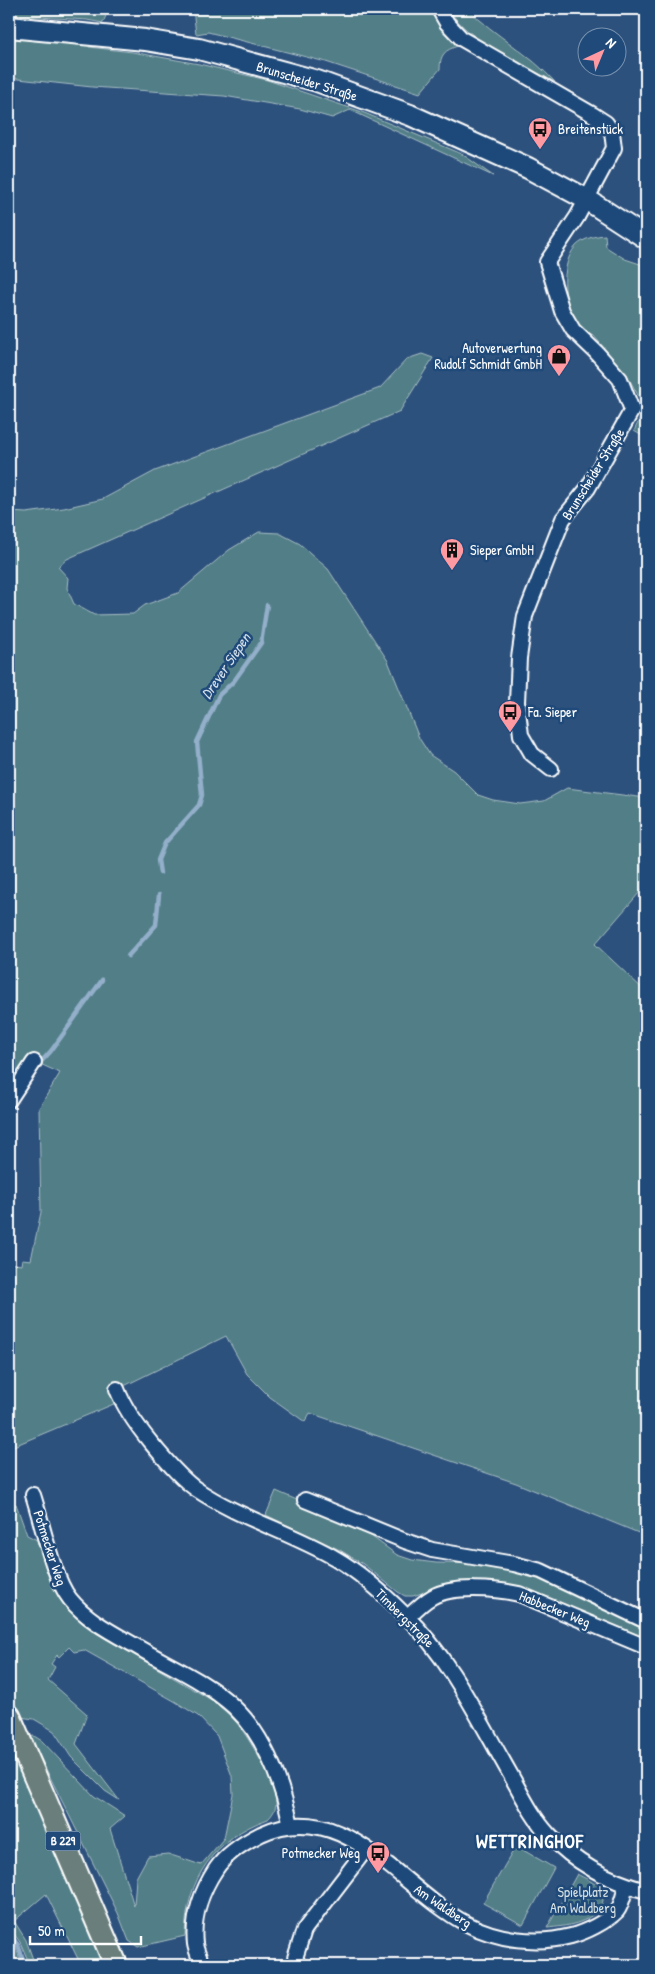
<svg xmlns="http://www.w3.org/2000/svg" width="655" height="1974" viewBox="0 0 655 1974" font-family="'Patrick Hand',sans-serif">
<style>
.green{fill:#517e87;stroke:#a8bec3}
.lines{fill:none;stroke-linecap:round;stroke-linejoin:round}
.stream{stroke:#93afca;stroke-width:4.5}
.street-casing{stroke:#fff;stroke-width:18}
.secondary-casing{stroke:#fff;stroke-width:24}
.primary-casing{stroke:#fff;stroke-width:26}
.street{stroke:#1f4a7a;stroke-width:14}
.secondary{stroke:#1f4a7a;stroke-width:20}
.primary{stroke:#6b7f7c;stroke-width:22}
.labels{text-anchor:middle;stroke-width:5;stroke-linejoin:round;paint-order:stroke}
.shield{fill:#1f4a7a;stroke:#bcc9d7;stroke-width:1}
.shield-label{font-size:12px;font-weight:bold;fill:#fff}
.street-label{font-size:14px;fill:#fff;stroke:#1f4a7a}
.poi-label{font-size:14px;fill:#fff;stroke:#1f4a7a;text-anchor:start}
.park-label{font-size:14px;fill:#d4dfe1;stroke:#1f4a7a}
.water-label{font-size:15px;font-style:italic;fill:#d2dee9;stroke:#1f4a7a}
.district-label{font-size:19px;font-weight:bold;letter-spacing:1px;fill:#fff;stroke:#1f4a7a}
</style>
<rect width="100%" height="100%" fill="#2d517d"/>
<filter id="ink" filterUnits="userSpaceOnUse"><feTurbulence type="fractalNoise" baseFrequency=".02" numOctaves="2"/><feDisplacementMap in="SourceGraphic" scale="10" xChannelSelector="R" yChannelSelector="G"/><feConvolveMatrix kernelMatrix="1 2 1 2 8 2 1 2 1" color-interpolation-filters="sRGB"/></filter>
<g filter="url(#ink)">
<!-- green -->
<g class="green">
<polygon points="9,9 81,9 107,13 103,23 87,20 9,15"/>
<path d="M193,9H430L441,29L458,46C445,50 440,54 440,69L420,93L326,62L208,32L196,34Z"/>
<path d="M449,9H468C495,36 529,53 555,82C522,64 467,41 449,9Z"/>
<polygon points="9,36 88,40 89,47 132,52 199,64 267,80 362,112 462,154 493,176 350,110 332,118 300,109 224,96 92,87 9,78"/>
<path d="M605,235L606,247L625,259L646,266V438L634,431L645,408L627,375L594,336C563,328 556,267 576,246C584,238 595,236 605,235Z"/>
<polygon points="422,354 433,358 400,411 67,559 58,567 68,578 67,588 74,604 94,615 133,614 145,605 178,593 229,550 259,532 279,533 300,544 328,569 388,661 419,738 430,755 454,771 478,795 493,800 520,804 544,801 567,788 646,798 646,885 595,944 646,992 646,1536 516,1483 310,1413 305,1422 270,1397 247,1374 226,1336 124,1386 128,1398 9,1448 9,1263 21,1265 22,1259 31,1260 41,1212 39,1108 60,1073 38,1063 9,1108 9,512 26,513 64,508 103,499 155,471 380,388 407,359"/>
<polygon points="276,1491 357,1526 397,1555 412,1560 436,1563 485,1564 526,1571 646,1626 646,1639 545,1596 517,1586 479,1582 448,1584 413,1596 405,1596 398,1592 363,1564 340,1550 266,1515"/>
<path d="M16,1504L27,1535L37,1540L50,1581L64,1604L82,1623L96,1633L210,1699C219,1706 228,1713 236,1722C248,1736 277,1785 276,1802C276,1809 273,1814 268,1819C214,1838 186,1879 185,1936L138,1947L129,1941L118,1913L30,1737L34,1736L42,1741L94,1796L125,1816L110,1829L134,1906L136,1878L148,1856L168,1854L201,1865L224,1838L233,1794L232,1776L217,1736L198,1716L176,1702L84,1650L74,1652L69,1647L59,1657L57,1655L51,1664L55,1667L48,1680L87,1714L76,1744L119,1800L105,1791L71,1757L54,1731L34,1719L20,1717L9,1697V1507Z"/>
<polygon points="9,1740 103,1963 94,1965 81,1965 46,1894 14,1921 26,1940 35,1965 30,1965 20,1942 9,1927"/>
<polygon points="516,1846 554,1868 523,1925 483,1903"/>
<path d="M577,1874C584,1878 595,1882 600,1889C605,1894 604,1901 600,1907C588,1924 567,1926 547,1928Z"/>
<polygon points="9,1938 15,1945 22,1965 9,1965"/>
</g>
<g class="lines">
<!-- stream -->
<g class="stream">
<polyline points="160,873 158,860 165,843 199,805 202,795 197,742 219,695 234,681 261,643 267,605"/>
<polyline points="128,956 156,925 159,895"/>
<polyline points="39,1064 51,1051 102,980"/>
<polyline points="9,1933 18,1945 25,1965"/>
</g>
<!-- street casing -->
<g class="street-casing">
<g id="street">
<polyline points="439,9 447,23 462,39 592,114 606,123 612,132 614,148 577,217 547,262 562,311 573,330 596,352 620,379 632,410 588,488 563,519 525,616 519,658 517,702 521,735 532,754 551,769"/>
<polyline points="9,1100 34,1062"/>
<path d="M117,1389C124,1408 138,1427 151,1443C165,1459 179,1477 196,1489C239,1518 290,1532 335,1558C361,1573 383,1593 405,1615C450,1658 478,1718 509,1772C521,1793 532,1817 549,1835C576,1864 609,1881 646,1891"/>
<path d="M33,1495C42,1522 53,1578 70,1599C86,1619 111,1632 134,1645C167,1665 205,1680 234,1707C265,1736 282,1784 291,1825"/>
<polyline points="305,1500 405,1541 432,1550 514,1564 541,1571 646,1621"/>
<path d="M408,1617C415,1610 423,1602 432,1597C453,1585 496,1589 519,1594L646,1647"/>
<path d="M202,1965C200,1958 196,1951 195,1944C192,1917 202,1890 216,1869C226,1854 245,1842 261,1834C345,1795 401,1890 467,1924C498,1940 537,1945 571,1936C586,1932 606,1922 617,1911C622,1905 624,1893 626,1886"/>
<polyline points="299,1965 295,1958 304,1930 366,1849"/>
</g>
</g>
<!-- secondary casing -->
<g class="secondary-casing">
<polyline id="secondary" points="9,27 145,40 199,49 317,81 410,115 528,168 586,199 646,238"/>
</g>
<!-- primary casing -->
<g class="primary-casing">
<polyline id="primary" points="9,1716 116,1965"/>
</g>
<!-- street -->
<use href="#street" class="street"/>
<!-- secondary -->
<use href="#secondary" class="secondary"/>
<!-- primary -->
<use href="#primary" class="primary"/>
</g>
</g>
<!-- icons -->
<defs>
<g id="bus-pin" transform="scale(1.25)"><path d="M0 17L-7.5 6A9.5 9.5 0 1 1 7.5 6Z" fill="#ff9aa2" stroke="#1f4a7a"/><path d="M-5-6H5V4H4V6H2V4H-2V6H-4V4H-5ZM-3.5-4V0h7V-4ZM-3.5 1.2v1.5H-2V1.2ZM2 1.2v1.5H3.5V1.2Z" fill="#111"/></g>
<g id="shop-pin" transform="scale(1.25)"><path d="M0 17L-7.5 6A9.5 9.5 0 1 1 7.5 6Z" fill="#ff9aa2" stroke="#1f4a7a"/><path d="M-5-2.5h2.3a2.7 3.5 0 0 1 5.4 0H5L5.5 6h-11ZM-1.5-2.5h3a1.5 2.3 0 0 0-3 0Z" fill="#111"/></g>
<g id="building-pin" transform="scale(1.25)"><path d="M0 17L-7.5 6A9.5 9.5 0 1 1 7.5 6Z" fill="#ff9aa2" stroke="#1f4a7a"/><path d="M-4-6H4V6H1V3H-1V6H-4ZM-2.5-4.3h1.7v1.8h-1.7ZM.8-4.3h1.7v1.8H.8ZM-2.5-1h1.7V.8h-1.7ZM.8-1h1.7V.8H.8Z" fill="#111"/></g>
</defs>
<g fill-rule="evenodd">
<use href="#bus-pin" x="540" y="129"/>
<use href="#shop-pin" x="559" y="356"/>
<use href="#building-pin" x="452" y="550"/>
<use href="#bus-pin" x="510" y="712"/>
<use href="#bus-pin" x="378" y="1853"/>
</g>
<g class="labels">
<!-- shield labels -->
<rect class="shield" x="45.5" y="1831.5" width="35" height="19" rx="4"/>
<g class="shield-label">
<text x="63" y="1845">B 229</text>
</g>
<!-- street labels -->
<g class="street-label">
<text transform="translate(307 81) rotate(17)" y="5">Brunscheider Straße</text>
<text transform="translate(593 474) rotate(-58)" y="5">Brunscheider Straße</text>
<text transform="translate(50 1548) rotate(72)" y="5">Potmecker Weg</text>
<text transform="translate(555 1609) rotate(22)" y="5">Habbecker Weg</text>
<text transform="translate(405 1618) rotate(45)" y="5">Timbergstraße</text>
<text transform="translate(443 1906) rotate(34)" y="5">Am Waldberg</text>
</g>
<!-- poi labels -->
<g class="poi-label">
<text x="558" y="134">Breitenstück</text>
<text x="542" y="353" text-anchor="end">Autoverwertung<tspan x="542" dy="16">Rudolf Schmidt GmbH</tspan></text>
<text x="470" y="555">Sieper GmbH</text>
<text x="528" y="717">Fa. Sieper</text>
<text x="360" y="1858" text-anchor="end">Potmecker Weg</text>
</g>
<!-- park labels -->
<g class="park-label">
<text x="583" y="1897">Spielplatz<tspan x="583" dy="16">Am Waldberg</tspan></text>
</g>
<!-- water labels -->
<g class="water-label">
<text transform="translate(226 666) rotate(-56)" y="5">Drever Siepen</text>
</g>
<!-- district labels -->
<g class="district-label">
<text x="530" y="1848">WETTRINGHOF</text>
</g>
</g>
<!-- margin -->
<rect width="655" height="1974" fill="none" stroke="#1f4a7a" stroke-width="30"/>
<rect x="15" y="15" width="625" height="1944" fill="none" stroke="#fff" stroke-width="2" filter="url(#ink)"/>
<!-- north arrow -->
<g transform="translate(602 52) rotate(44)"><circle r="24" fill="#1f4a7a" stroke="#7992af"/>
<path d="M0-4L9 19L0 12L-9 19Z" fill="#ff9aa2"/>
<text y="-8" font-size="14" font-weight="bold" text-anchor="middle" fill="#ffffff">N</text>
</g>
<!-- scale -->
<path d="M30 1936v8h111v-8" fill="none" stroke="#ffffff" stroke-width="2.5"/>
<text x="38" y="1936" font-size="15" fill="#ffffff" stroke="#1f4a7a" stroke-width="4" paint-order="stroke">50 m</text>
</svg>
